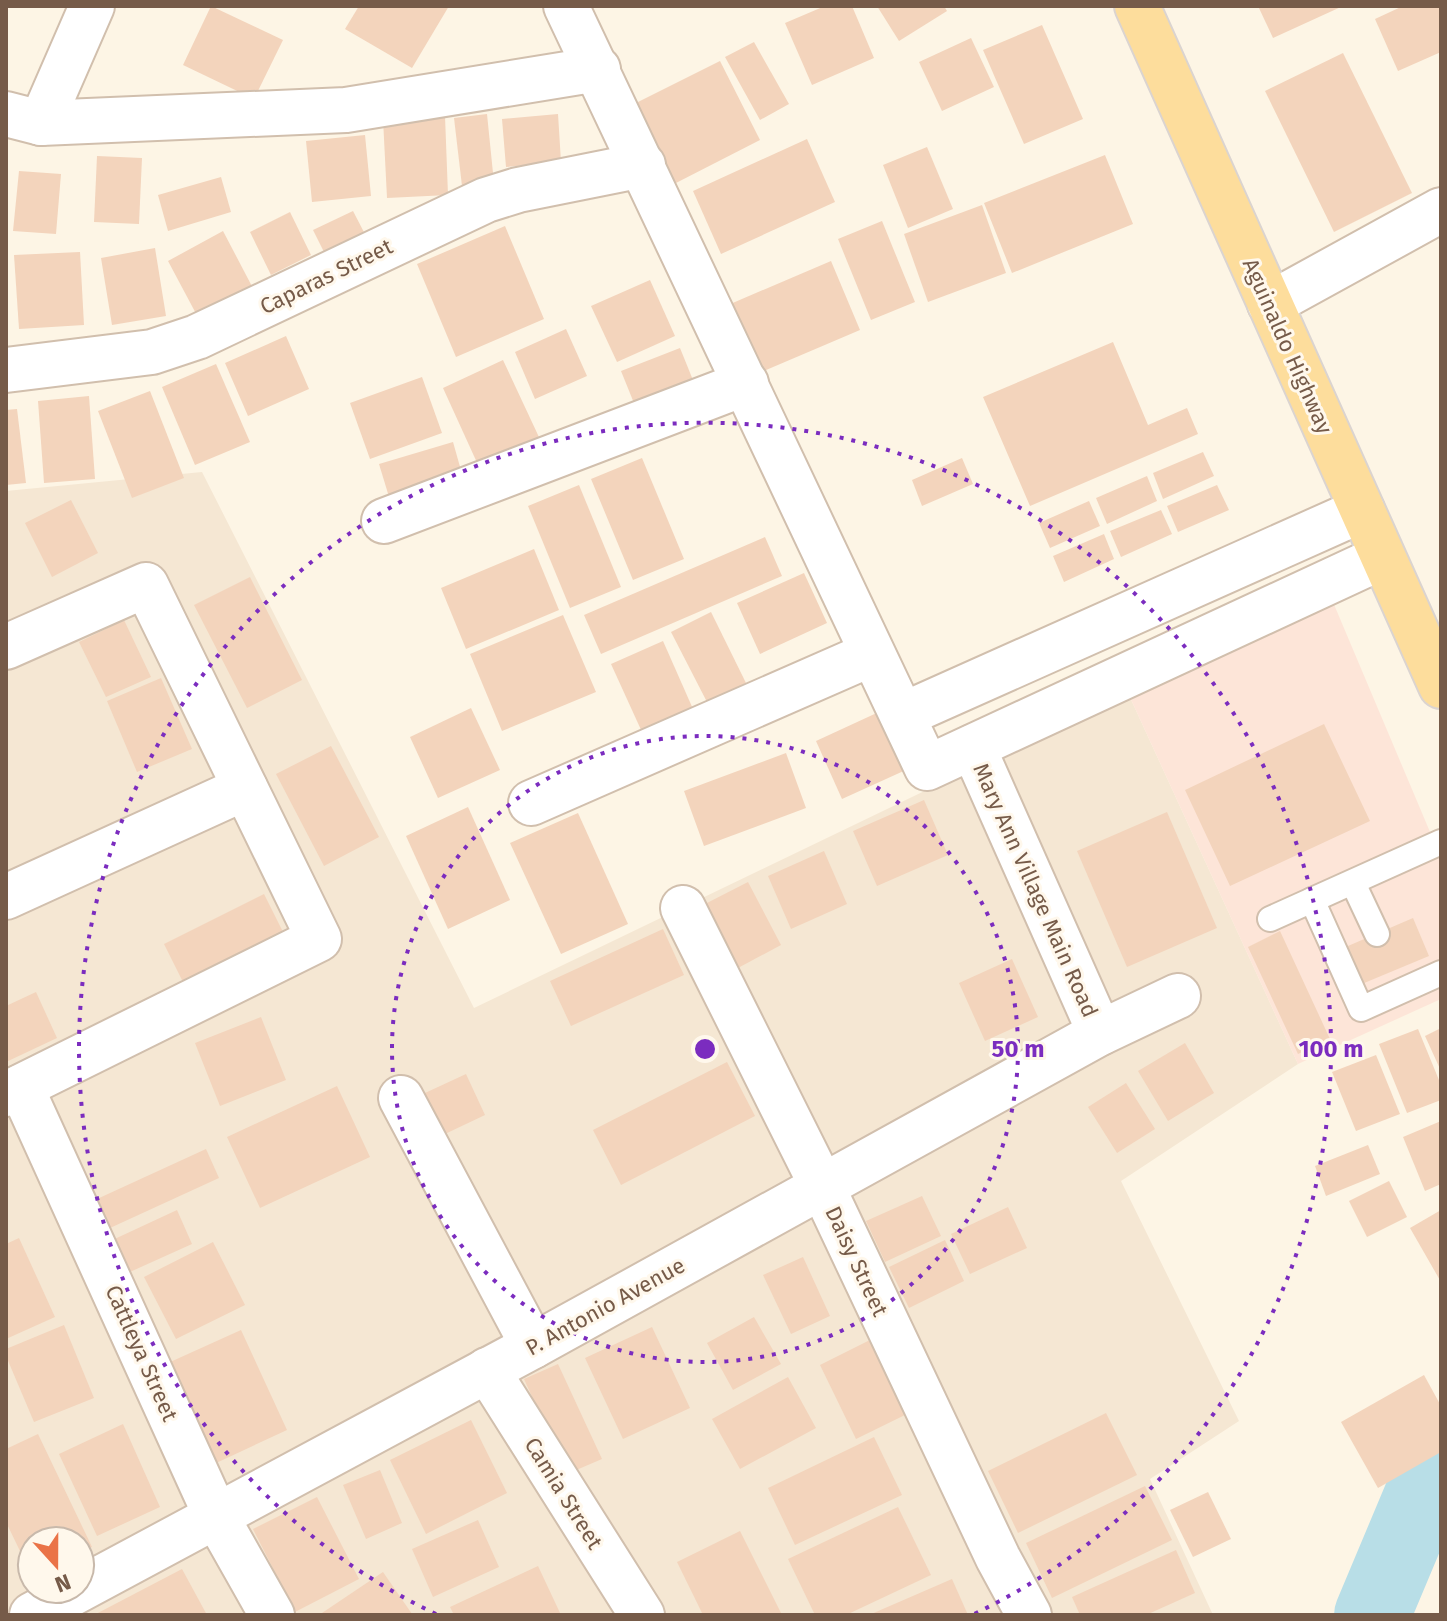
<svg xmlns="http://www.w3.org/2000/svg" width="1447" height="1621" viewBox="0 0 1447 1621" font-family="'Fira Sans',sans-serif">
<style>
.residential{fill:#f5e7d3;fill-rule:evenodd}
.commercial{fill:#fde5d8}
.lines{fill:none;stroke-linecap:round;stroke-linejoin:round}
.river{stroke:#b8dee7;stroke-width:76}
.building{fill:#f3d4bc}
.service-casing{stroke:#d1bfad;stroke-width:28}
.minor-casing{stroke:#d1bfad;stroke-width:48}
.primary-casing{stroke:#dbd4d0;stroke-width:48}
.service{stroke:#fff;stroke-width:24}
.minor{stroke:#fff;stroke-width:44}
.primary{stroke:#fddd9c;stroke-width:44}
.ring{fill:none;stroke:#7b2cbf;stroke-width:4;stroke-dasharray:4 8}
.labels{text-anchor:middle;stroke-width:6;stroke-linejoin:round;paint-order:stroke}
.street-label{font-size:22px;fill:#765b49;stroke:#fff8ec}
.centre{fill:#7b2cbf;stroke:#fff8ec;stroke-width:4}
.ring-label{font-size:24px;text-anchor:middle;font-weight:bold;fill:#7b2cbf;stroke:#fff8ec;stroke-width:6;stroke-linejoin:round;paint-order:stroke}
</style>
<rect width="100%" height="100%" fill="#fdf5e5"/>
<!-- residential -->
<path class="residential" d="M202,472L474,1008L1128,693L1298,1064L1121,1181L1239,1421L1150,1479L1213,1615H6V491ZM32,1541H80V1589H32Z"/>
<!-- commercial -->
<polygon class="commercial" points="1330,595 1441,858 1441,999 1298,1064 1128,693"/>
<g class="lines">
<!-- river -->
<polyline class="river" points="1372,1615 1427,1484 1441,1477"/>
</g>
<!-- building -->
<g class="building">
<polygon points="211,6 283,40 254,99 183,65"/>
<polygon points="359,6 449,6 412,68 345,29"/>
<polygon points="825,6 852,6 874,58 812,85 785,23"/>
<polygon points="877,6 944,6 947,11 899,41"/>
<polygon points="1258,6 1343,6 1273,38"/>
<polygon points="1403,6 1441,6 1441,52 1398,71 1375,19"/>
<polygon points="1042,25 1083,119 1024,144 983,50"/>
<polygon points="971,38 994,87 942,111 919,62"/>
<polygon points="754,42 789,104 760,120 725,57"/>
<polygon points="1343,53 1412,193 1334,232 1265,91"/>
<polygon points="720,61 760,140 674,184 634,104"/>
<polygon points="487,114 494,183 462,186 454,118"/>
<polygon points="558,114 561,162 506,167 502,119"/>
<polygon points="445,116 448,195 387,198 383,119"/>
<polygon points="365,135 371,196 312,202 306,141"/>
<polygon points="807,139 835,202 721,254 693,191"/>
<polygon points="927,147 953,209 908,228 883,165"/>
<polygon points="1105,155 1133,224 1012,273 984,203"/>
<polygon points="97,156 142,158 139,224 94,222"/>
<polygon points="19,171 61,174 56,234 13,231"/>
<polygon points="221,177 231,212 168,231 158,195"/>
<polygon points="982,205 1006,273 928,302 904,234"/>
<polygon points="353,211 367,238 327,258 313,230"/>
<polygon points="290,212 311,255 271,275 250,232"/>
<polygon points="882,221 915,302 871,320 838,239"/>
<polygon points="505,226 544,319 456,357 417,264"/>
<polygon points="223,231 256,294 201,323 168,261"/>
<polygon points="155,248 166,316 112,325 101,258"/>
<polygon points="80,252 84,325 19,329 14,255"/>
<polygon points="831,261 860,330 757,374 728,305"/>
<polygon points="650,280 675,336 617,362 591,306"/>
<polygon points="566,329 587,376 535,399 515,352"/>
<polygon points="286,336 309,389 248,416 225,363"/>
<polygon points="1113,342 1148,425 1187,408 1198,434 1030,506 983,397"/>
<polygon points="680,348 697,390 638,413 621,371"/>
<polygon points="503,360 545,450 484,478 443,388"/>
<polygon points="216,364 250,442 195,465 162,387"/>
<polygon points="422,377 442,433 370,459 350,403"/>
<polygon points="150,391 184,478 132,498 98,411"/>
<polygon points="89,396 95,479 44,483 38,401"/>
<polygon points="17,409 26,483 6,485 6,410"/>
<polygon points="453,442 466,488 393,510 379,464"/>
<polygon points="1203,452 1214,476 1163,499 1153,473"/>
<polygon points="642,458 684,559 633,580 591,479"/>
<polygon points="962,458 973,484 922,506 912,480"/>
<polygon points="1147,476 1157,501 1107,524 1096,498"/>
<polygon points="579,485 621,587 570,608 528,506"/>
<polygon points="1217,485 1229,510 1178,532 1167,506"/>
<polygon points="71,500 98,553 52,577 25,523"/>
<polygon points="1089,501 1100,526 1050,548 1039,523"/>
<polygon points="1161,510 1172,534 1121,557 1110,531"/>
<polygon points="1104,534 1114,559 1064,582 1053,556"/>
<polygon points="765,537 782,576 601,654 584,615"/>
<polygon points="534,549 559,610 466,649 441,588"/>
<polygon points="804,573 827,623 760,654 737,603"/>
<polygon points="250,577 302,680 247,708 194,605"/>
<polygon points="711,612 746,683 707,702 671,632"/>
<polygon points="563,615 596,692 502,731 470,654"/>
<polygon points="124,620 151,677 106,697 79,642"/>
<polygon points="663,641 693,709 642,732 611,664"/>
<polygon points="161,678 192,749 137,772 107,701"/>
<polygon points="471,708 500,770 438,798 410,737"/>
<polygon points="881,711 908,769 842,799 816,741"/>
<polygon points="1324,724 1370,821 1230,886 1185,790"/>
<polygon points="331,746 379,837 324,866 276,774"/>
<polygon points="786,753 806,808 704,846 684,791"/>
<polygon points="924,800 948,855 877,886 853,831"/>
<polygon points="468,807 510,900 448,929 406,836"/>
<polygon points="1167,812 1217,928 1127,967 1077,851"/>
<polygon points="578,813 628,924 561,954 510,843"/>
<polygon points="824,851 847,904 791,929 768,876"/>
<polygon points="748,882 781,945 738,968 705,904"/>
<polygon points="264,894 286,938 186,988 164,944"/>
<polygon points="1413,918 1429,956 1357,986 1341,949"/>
<polygon points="663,929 684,975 571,1026 550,981"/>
<polygon points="1280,931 1330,1039 1298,1054 1248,947"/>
<polygon points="1012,959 1038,1017 985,1041 959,983"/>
<polygon points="36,992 57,1038 6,1062 6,1006"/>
<polygon points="261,1017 286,1080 220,1106 195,1043"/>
<polygon points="1441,1028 1441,1071 1425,1036"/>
<polygon points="1418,1029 1441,1085 1441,1100 1407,1113 1379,1044"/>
<polygon points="1185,1043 1214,1093 1168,1121 1138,1071"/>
<polygon points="1376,1055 1400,1114 1356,1131 1332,1072"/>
<polygon points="727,1062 755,1116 621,1185 593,1130"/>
<polygon points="466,1074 485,1115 445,1134 425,1093"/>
<polygon points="1126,1083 1155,1129 1117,1153 1088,1107"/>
<polygon points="337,1086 370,1157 260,1208 227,1137"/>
<polygon points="1441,1121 1441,1184 1425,1191 1403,1137"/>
<polygon points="1368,1145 1380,1174 1326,1196 1315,1166"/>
<polygon points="206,1149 219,1178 110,1228 97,1199"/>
<polygon points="1389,1181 1407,1217 1367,1237 1349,1201"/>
<polygon points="922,1196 941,1236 885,1262 866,1221"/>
<polygon points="1008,1207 1027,1248 970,1274 951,1234"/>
<polygon points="177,1210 192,1244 121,1276 106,1243"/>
<polygon points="1441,1210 1441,1282 1410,1228"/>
<polygon points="19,1238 55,1317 6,1339 6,1244"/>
<polygon points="945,1240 964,1281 909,1308 889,1267"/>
<polygon points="213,1242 245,1305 176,1339 144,1277"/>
<polygon points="803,1257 830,1316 791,1334 763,1275"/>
<polygon points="754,1317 781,1364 733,1390 707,1343"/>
<polygon points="64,1325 94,1398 34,1422 6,1356 6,1349"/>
<polygon points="652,1327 690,1408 623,1439 585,1358"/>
<polygon points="241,1330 287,1430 214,1464 168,1363"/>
<polygon points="872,1339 909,1413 856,1439 820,1365"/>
<polygon points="558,1364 602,1459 567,1474 524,1379"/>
<polygon points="1424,1375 1441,1406 1441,1452 1378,1488 1341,1422"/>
<polygon points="788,1377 816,1428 740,1469 712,1419"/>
<polygon points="1106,1413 1137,1475 1018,1533 988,1471"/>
<polygon points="471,1420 507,1493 426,1534 390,1460"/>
<polygon points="123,1424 160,1507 97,1536 59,1454"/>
<polygon points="38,1434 92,1547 80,1552 80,1541 32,1541 32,1576 6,1522 6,1449"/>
<polygon points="874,1437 902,1495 795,1545 768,1488"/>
<polygon points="380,1470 402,1523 366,1539 343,1485"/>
<polygon points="1145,1486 1172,1540 1052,1598 1026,1543"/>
<polygon points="1208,1492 1231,1539 1193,1557 1170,1510"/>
<polygon points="317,1497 359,1579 295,1612 253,1529"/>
<polygon points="898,1507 931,1575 846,1615 815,1615 788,1559"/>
<polygon points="478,1520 499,1567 433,1597 412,1549"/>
<polygon points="740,1531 782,1615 703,1615 677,1562"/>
<polygon points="1176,1550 1195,1593 1146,1615 1080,1615 1072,1597"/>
<polygon points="538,1566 561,1615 454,1615 450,1607"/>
<polygon points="182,1569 207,1615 94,1615"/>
<polygon points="383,1572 412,1614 319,1615"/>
<polygon points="952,1579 968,1615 869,1615"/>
</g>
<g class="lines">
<!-- service casing -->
<g class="service-casing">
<g id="service">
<polyline points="1353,883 1377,934"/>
<polyline points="1312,900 1361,1009 1441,973"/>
<polyline points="1270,919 1441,842"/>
</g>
</g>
<!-- minor casing -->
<g class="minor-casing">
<g id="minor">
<polyline points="566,6 927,768 1382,557"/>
<polyline points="6,114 41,123 346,110 598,69"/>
<polyline points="41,123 92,6"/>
<polyline points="1270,304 1441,210"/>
<polyline points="6,370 152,352 197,337 486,200 518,190 643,165"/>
<polyline points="384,521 746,383"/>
<polyline points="6,647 146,585 319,939 6,1094"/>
<polyline points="903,715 1362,510"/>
<polyline points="973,747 1100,1033"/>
<polyline points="531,803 871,654"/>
<polyline points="6,897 245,788"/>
<polyline points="683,908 822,1186 998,1558 1029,1615"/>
<polyline points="21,1087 216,1516 272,1615"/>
<polyline points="401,1098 533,1346"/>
<polyline points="487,1370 642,1615"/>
<polyline points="32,1615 533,1346 1100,1033 1178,996"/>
</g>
</g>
<!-- primary casing -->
<g class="primary-casing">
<polyline id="primary" points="1137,6 1441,686"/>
</g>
<!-- service -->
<use href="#service" class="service"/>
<!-- minor -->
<use href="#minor" class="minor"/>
<!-- primary -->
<use href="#primary" class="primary"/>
</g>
<!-- distance rings -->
<g class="ring">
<circle cx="705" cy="1049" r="313"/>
<path d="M436 1614A626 626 0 1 1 974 1614"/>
</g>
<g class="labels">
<!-- street labels -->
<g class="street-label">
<text transform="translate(326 276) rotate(-26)" y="8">Caparas Street</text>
<text transform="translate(1288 346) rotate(66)" y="8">Aguinaldo Highway</text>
<text transform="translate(1036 890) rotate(66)" y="8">Mary Ann Village Main Road</text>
<text transform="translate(857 1261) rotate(65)" y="8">Daisy Street</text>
<text transform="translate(605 1306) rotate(-29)" y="8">P. Antonio Avenue</text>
<text transform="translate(142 1353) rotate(66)" y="8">Cattleya Street</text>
<text transform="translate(564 1493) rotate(58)" y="8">Camia Street</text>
</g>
</g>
<circle cx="705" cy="1049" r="12" class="centre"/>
<g class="ring-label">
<text x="1018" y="1057">50 m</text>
<text x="1331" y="1057">100 m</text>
</g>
<!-- border -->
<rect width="1447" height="1621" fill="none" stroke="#765b49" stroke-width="16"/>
<!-- north arrow -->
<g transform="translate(56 1565) rotate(159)"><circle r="38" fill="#fff8ec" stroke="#c8b9ab" stroke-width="2"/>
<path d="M0-6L14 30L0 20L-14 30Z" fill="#ea7347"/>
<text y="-12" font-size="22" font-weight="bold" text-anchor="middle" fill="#765b49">N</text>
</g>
</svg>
